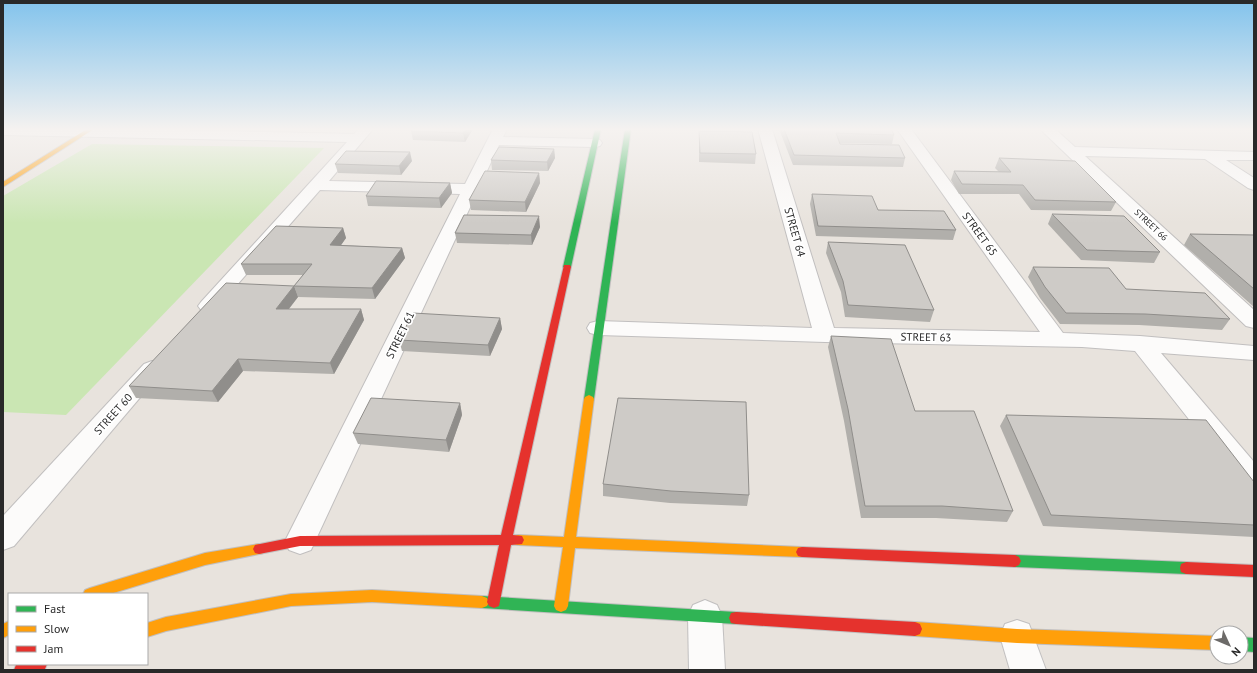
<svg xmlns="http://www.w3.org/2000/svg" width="1257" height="673" viewBox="0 0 1257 673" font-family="'PT Sans',sans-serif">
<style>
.green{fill:#cae6b3}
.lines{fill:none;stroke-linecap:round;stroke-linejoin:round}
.street-casing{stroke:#c1bfbf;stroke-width:2}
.fast-casing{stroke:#c1bfbf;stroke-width:2}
.slow-casing{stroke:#c1bfbf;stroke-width:2}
.jam-casing{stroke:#c1bfbf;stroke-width:2}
.street{fill:#fcfbfa;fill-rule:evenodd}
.fast{fill:#30b455;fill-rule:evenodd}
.slow{fill:#ff9f0a;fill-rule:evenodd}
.jam{fill:#e5322d;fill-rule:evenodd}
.wall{fill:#b1afab}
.shaded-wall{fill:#908e8b}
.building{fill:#cecbc7;stroke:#908e8b}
.labels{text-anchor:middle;stroke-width:3.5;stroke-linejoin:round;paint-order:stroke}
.far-street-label{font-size:9px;fill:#292929;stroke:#fff}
.street-label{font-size:11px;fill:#292929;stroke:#fff}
</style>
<rect width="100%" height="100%" fill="#e8e3dd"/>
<!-- green -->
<polygon class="green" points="92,144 324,148 66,415 3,412 3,196"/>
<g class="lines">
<!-- street casing -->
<g class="street-casing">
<g id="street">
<polygon points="3,129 124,129 354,134 358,129 373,129 329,181 465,184 493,129 507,129 503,137 595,139 600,140 602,143 600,146 595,147 499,145 311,550 300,554 289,550 285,541 460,194 320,190 215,310 208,312 201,310 198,306 201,302 347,142 3,135"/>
<polygon points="758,129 772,129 834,328 1040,332 897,129 911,129 1063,333 1140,336 1254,346 1254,360 1161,353 1254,462 1254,492 1244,489 1135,351 1082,347 825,342 598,335 590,333 587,328 590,323 598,321 812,328"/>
<polygon points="1040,129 1055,129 1075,147 1254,152 1254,160 1226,160 1254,178 1254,190 1248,188 1205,159 1085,156 1254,310 1254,328 1246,326"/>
<polygon points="152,361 160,364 164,369 160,374 14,546 3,550 3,516 144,364"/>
<polygon points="705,600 717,605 722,616 725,670 689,670 688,616 693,605"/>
<polygon points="1017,620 1029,624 1046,670 1010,670 1000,636 1005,624"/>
</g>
</g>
<!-- fast casing -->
<g class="fast-casing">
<g id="fast">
<polygon points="595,129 601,129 571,267 567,269 563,267"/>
<polygon points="625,129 631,129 594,399 593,401 585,401 584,399"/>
<polygon points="1015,555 1186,562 1191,564 1192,568 1191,572 1186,574 1015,567 1011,565 1009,561 1011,557"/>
<polygon points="482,596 736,612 741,613 743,618 741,623 736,624 482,608 477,606 475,602 477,598"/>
<polygon points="1241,637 1254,638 1254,652 1241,651"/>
</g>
</g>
<!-- slow casing -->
<g class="slow-casing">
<g id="slow">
<polygon points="87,129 94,129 3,187 3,182"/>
<polygon points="589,395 593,397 594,399 576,537 802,547 806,548 808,552 806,556 802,557 575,548 568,606 566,610 561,612 556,610 554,606 563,547 518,545 514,544 512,540 514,536 518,535 564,537 584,399 585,397"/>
<polygon points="259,544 263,545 265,549 263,553 259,554 205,565 110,594 83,594 85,590 90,588 205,553"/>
<polygon points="372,590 482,596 487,598 489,602 487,606 482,608 372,602 291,606 166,631 147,637 147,623 166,617 291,594"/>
<polygon points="9,621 9,635 3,638 3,624"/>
<polygon points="915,622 1017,629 1217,636 1217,650 1017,643 915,636 910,634 908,629 910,624"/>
</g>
</g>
<!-- jam casing -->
<g class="jam-casing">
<g id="jam">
<polygon points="564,265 570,265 571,267 513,535 522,536 524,540 522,544 511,545 499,606 494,608 489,606 487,602 499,545 300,546 259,554 255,553 253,549 255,545 300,536 501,535"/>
<polygon points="802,547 1015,555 1019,557 1021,561 1019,565 1015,567 802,557 798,556 796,552 798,548"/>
<polygon points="1186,562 1254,565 1254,577 1186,574 1181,572 1180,568 1181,564"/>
<polygon points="736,612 915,622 920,624 922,629 920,634 915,636 736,624 731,623 729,618 731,613"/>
<polygon points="18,664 47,664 45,669 43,670 14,670 16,665"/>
</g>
</g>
<!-- street -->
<use href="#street" class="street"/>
<!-- fast -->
<use href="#fast" class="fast"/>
<!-- slow -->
<use href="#slow" class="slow"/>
<!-- jam -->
<use href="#jam" class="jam"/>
</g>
<!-- wall -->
<g class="wall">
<polygon points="413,129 473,129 465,142 413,140 411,131"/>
<polygon points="779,129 891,129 894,135 892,144 839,143 840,144 905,158 903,167 793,165"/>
<polygon points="699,131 756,154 755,164 699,162"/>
<polygon points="554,149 555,158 548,171 492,170 491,160"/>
<polygon points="999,158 1116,202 1111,211 1031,210 1019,194 959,194 951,180 954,171 999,172 995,168"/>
<polygon points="412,161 401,175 338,173 335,164"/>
<polygon points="539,173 540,183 526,212 471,210 469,200"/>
<polygon points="450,183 452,193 441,208 368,206 366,196"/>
<polygon points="812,194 878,210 956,230 953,240 816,236 810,204"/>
<polygon points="1052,214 1160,252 1154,263 1081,260 1048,224"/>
<polygon points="540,227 532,245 457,243 455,233"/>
<polygon points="343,228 346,238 341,245 402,248 405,258 375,299 298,297 294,286 303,275 246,275 241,264"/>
<polygon points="1190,234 1254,235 1254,307 1184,245"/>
<polygon points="828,242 934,310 930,322 845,317 841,292 826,253"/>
<polygon points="1033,267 1126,289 1230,319 1222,330 1139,325 1060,324 1040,298 1028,277"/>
<polygon points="294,286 298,297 289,309 361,309 364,320 334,374 243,371 218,402 136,398 129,386"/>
<polygon points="500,318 502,329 490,356 402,351 399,340"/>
<polygon points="831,336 915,411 1013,511 1007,522 936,518 861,518 844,421 828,347"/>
<polygon points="460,403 462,415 449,452 358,444 353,433"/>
<polygon points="1006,415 1254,482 1254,537 1043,526 1000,426"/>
<polygon points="603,484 749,495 747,506 670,503 603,496"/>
</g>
<!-- shaded-wall -->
<g class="shaded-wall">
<polygon points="466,129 473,129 465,142 463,133"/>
<polygon points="554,149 555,158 548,171 547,162"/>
<polygon points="410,152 412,161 401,175 399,166"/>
<polygon points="539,173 540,183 526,212 525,202"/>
<polygon points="450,183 452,193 441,208 439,198"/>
<polygon points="539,216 540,227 532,245 531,235"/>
<polygon points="343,228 346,238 334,255 330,245"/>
<polygon points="402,248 405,258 375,299 372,288"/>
<polygon points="294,286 298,297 280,320 276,309"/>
<polygon points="361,309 364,320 334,374 330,363"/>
<polygon points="500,318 502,329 490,356 488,345"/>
<polygon points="238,359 243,371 218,402 212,391"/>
<polygon points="460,403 462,415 449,452 446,440"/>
</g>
<!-- building -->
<g class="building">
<polygon points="413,129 466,129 463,133 411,131"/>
<polygon points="784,129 891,129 894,135 836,133 840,144 899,145 905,158 794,155"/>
<polygon points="699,131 752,132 756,154 700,153"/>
<polygon points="499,147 554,149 547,162 491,160"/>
<polygon points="346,151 410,152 399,166 335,164"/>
<polygon points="999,158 1075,161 1116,202 1035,200 1023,185 962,184 954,171 1011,172"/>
<polygon points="485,171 539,173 525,202 469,200"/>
<polygon points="376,181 450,183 439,198 366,196"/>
<polygon points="812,194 872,196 878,210 944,211 956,230 818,226"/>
<polygon points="1052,214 1124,216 1160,252 1087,250"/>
<polygon points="464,215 539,216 531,235 455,233"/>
<polygon points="276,226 343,228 330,245 402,248 372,288 294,286 312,264 241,264"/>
<polygon points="1190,234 1254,235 1254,289"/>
<polygon points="828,242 905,245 934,310 848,305 843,281"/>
<polygon points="1033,267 1109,268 1126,289 1205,293 1230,319 1145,314 1066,313 1045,287"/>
<polygon points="226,283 294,286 276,309 361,309 330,363 238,359 212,391 129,386"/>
<polygon points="413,313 500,318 488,345 399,340"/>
<polygon points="831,336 891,339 915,411 974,411 1013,511 942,506 865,506 848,409"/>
<polygon points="371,398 460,403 446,440 353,433"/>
<polygon points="618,398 746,402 749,495 671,491 603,484"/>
<polygon points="1006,415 1206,420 1254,482 1254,525 1051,515"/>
</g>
<!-- sky -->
<linearGradient id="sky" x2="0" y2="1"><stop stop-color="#82c3ec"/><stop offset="0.58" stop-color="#f5f2f0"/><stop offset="1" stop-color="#f5f2f0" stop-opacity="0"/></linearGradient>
<rect width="1257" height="223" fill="url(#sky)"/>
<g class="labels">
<!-- far-street labels -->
<g class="far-street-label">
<text transform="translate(1151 225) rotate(43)" y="3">STREET 66</text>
</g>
<!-- street labels -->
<g class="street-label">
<text transform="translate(795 232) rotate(74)" y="4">STREET 64</text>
<text transform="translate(980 234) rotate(54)" y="4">STREET 65</text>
<text transform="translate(400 335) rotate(-64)" y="4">STREET 61</text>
<text transform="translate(926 337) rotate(1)" y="4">STREET 63</text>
<text transform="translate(113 414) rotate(-48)" y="4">STREET 60</text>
</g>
</g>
<!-- border -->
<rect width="1257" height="673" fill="none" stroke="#292929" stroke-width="8"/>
<!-- legend -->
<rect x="8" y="593" width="140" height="72" fill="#ffffff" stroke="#a9a9a9"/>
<rect x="16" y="606" width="20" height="6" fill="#30b455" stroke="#a9a9a9"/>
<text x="44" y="613" font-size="12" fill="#292929">Fast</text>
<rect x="16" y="626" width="20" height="6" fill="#ff9f0a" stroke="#a9a9a9"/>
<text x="44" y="633" font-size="12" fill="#292929">Slow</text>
<rect x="16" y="646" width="20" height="6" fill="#e5322d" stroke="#a9a9a9"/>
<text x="44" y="653" font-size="12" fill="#292929">Jam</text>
<!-- north arrow -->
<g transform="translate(1229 645) rotate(134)"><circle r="19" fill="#ffffff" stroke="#a9a9a9"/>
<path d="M0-3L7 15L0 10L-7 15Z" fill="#6c6a68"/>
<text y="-6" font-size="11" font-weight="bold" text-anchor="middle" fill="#292929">N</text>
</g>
</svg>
